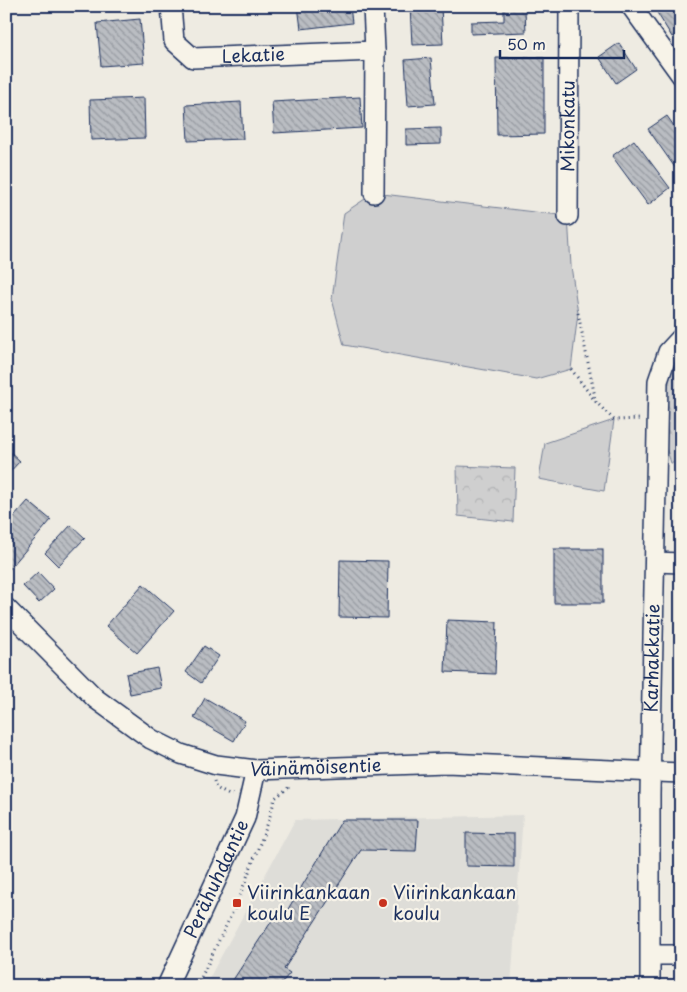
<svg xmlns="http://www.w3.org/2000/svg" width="687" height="992" viewBox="0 0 687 992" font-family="'Playpen Sans',sans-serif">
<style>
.built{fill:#deddd8}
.green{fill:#cfcfcf;stroke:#757f96}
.forest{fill:url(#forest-firs);stroke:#757f96}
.park{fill:url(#park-crowns);stroke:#757f96}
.building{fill:url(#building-back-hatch);stroke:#1b2f5e}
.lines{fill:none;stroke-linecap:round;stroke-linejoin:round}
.minor-casing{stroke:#1b2f5e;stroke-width:22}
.path{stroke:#1b2f5e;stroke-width:3;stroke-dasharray:1 4;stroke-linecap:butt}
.minor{stroke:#f7f3e8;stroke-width:19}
.poi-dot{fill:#c8321e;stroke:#f7f3e8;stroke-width:2}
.labels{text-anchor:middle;stroke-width:4.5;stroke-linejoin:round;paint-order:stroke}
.street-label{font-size:18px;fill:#1b2f5e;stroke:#f7f3e8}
.poi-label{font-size:18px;fill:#1b2f5e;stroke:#f7f3e8;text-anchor:start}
</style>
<defs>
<pattern id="forest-firs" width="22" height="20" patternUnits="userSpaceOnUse" patternTransform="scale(1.25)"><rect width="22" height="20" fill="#cfcfcf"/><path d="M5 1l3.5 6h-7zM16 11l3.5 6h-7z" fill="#b1b2b4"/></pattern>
<pattern id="park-crowns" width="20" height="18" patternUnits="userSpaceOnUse" patternTransform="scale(1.25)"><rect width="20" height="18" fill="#cfcfcf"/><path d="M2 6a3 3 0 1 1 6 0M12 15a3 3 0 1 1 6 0" fill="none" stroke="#b1b2b4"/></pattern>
<pattern id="building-back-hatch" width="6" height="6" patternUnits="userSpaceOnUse" patternTransform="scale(1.25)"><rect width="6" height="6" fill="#babdc2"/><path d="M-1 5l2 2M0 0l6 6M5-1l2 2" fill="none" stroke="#969aa1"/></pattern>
</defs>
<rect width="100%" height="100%" fill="#eeebe2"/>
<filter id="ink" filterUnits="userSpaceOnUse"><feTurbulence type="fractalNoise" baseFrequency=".02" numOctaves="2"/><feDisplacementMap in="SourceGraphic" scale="10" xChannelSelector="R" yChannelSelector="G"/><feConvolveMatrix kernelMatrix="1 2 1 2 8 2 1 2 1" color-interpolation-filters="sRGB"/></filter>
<g filter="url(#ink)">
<!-- built -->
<polygon class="built" points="523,815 511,986 205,986 295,820"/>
<!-- green -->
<g class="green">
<polygon points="374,193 568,216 571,266 578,313 571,369 536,379 344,345 332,299 344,213"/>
<polygon points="614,420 604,491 539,479 545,443"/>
</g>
<!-- forest -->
<polygon class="forest" points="681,338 681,463 671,463 657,419 658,381"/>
<!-- park -->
<polygon class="park" points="457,466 515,468 513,522 458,516"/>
<!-- building -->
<g class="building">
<polygon points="298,6 350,6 352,23 301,29"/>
<polygon points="410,6 441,6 443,44 412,45"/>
<polygon points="504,6 537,6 538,10 525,10 526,32 471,34 471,22 504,21"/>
<polygon points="653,6 681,6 681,32 672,37"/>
<polygon points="140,19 144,63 101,66 97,23"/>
<polygon points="619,43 636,69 616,83 599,57"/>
<polygon points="431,58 435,104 408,106 405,60"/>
<polygon points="496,58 544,58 544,134 497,135"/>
<polygon points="360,97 362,128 274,133 272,102"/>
<polygon points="144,98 145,138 91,140 90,100"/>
<polygon points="241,102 243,139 188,141 186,105"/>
<polygon points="667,116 681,136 681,166 676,169 648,129"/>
<polygon points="441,128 441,144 406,145 406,129"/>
<polygon points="634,140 670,188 648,205 612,156"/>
<polygon points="6,448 20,461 6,476"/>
<polygon points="28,501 51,520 7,572 6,526"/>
<polygon points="71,525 85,538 58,566 45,553"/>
<rect x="554" y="549" width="49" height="54"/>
<polygon points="340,560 388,561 387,618 339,617"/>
<polygon points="38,572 54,589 39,603 23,586"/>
<polygon points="143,584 174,611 137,653 106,626"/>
<polygon points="447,620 497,622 495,674 445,672"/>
<polygon points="204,646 219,656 201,683 186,672"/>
<polygon points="157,668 161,688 130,694 126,674"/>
<polygon points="205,698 245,721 234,741 194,718"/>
<polygon points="342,820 418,820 416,851 361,850 284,969 290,973 279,986 229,986 279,910 285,914"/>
<polygon points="466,833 514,834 514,867 466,866"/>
</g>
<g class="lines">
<!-- minor casing -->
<g class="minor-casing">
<g id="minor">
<path id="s1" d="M171,6L174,41L193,58L375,51"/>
<polyline points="373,6 375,51 374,193"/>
<polyline points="631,6 681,75"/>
<path id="s2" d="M568,216L569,6"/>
<polyline points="655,562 681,563"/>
<path id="s3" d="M6,608L96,699L151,739L181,754L216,765L256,770L446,763L681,773"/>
<polyline points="651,955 681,955"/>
<path id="s4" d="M167,986L245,818L256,770"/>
<path id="s5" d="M650,986V794L658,381L668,352L681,338"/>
</g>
</g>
<!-- path -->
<g class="path">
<polyline points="578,313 596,402 614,420 642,419"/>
<polyline points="571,369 595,401"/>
<polyline points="214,781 216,788 229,795 233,795"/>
<polyline points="197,986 237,903 269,820 275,798 288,788 288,786"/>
</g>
<!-- minor -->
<use href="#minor" class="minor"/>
</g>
</g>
<!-- markers -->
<g class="poi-dot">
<rect x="232" y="898" width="10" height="10" rx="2.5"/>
<circle cx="383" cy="903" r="5"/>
</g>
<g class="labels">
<!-- street labels -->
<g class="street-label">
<text dy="6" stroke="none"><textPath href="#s1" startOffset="121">Lekatie</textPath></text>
<text dy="6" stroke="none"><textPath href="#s2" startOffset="90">Mikonkatu</textPath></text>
<text dy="6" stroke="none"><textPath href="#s5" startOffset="328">Karhakkatie</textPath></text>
<text dy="6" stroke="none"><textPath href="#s3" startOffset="366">Väinämöisentie</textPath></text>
<text dy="6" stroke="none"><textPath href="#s4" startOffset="118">Perähuhdantie</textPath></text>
</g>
<!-- poi labels -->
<g class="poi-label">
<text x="247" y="899">Viirinkankaan<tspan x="247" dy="21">koulu E</tspan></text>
<text x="393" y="899">Viirinkankaan<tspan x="393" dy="21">koulu</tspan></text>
</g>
</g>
<!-- margin -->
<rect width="687" height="992" fill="none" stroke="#f7f3e8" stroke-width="25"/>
<rect x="12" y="12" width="662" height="967" fill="none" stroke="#1b2f5e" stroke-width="2" filter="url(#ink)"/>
<!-- scale -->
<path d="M500 50v8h124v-8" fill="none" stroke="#1b2f5e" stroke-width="2.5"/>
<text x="507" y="50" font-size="15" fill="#1b2f5e" stroke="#f7f3e8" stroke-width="4" paint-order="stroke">50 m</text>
</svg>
